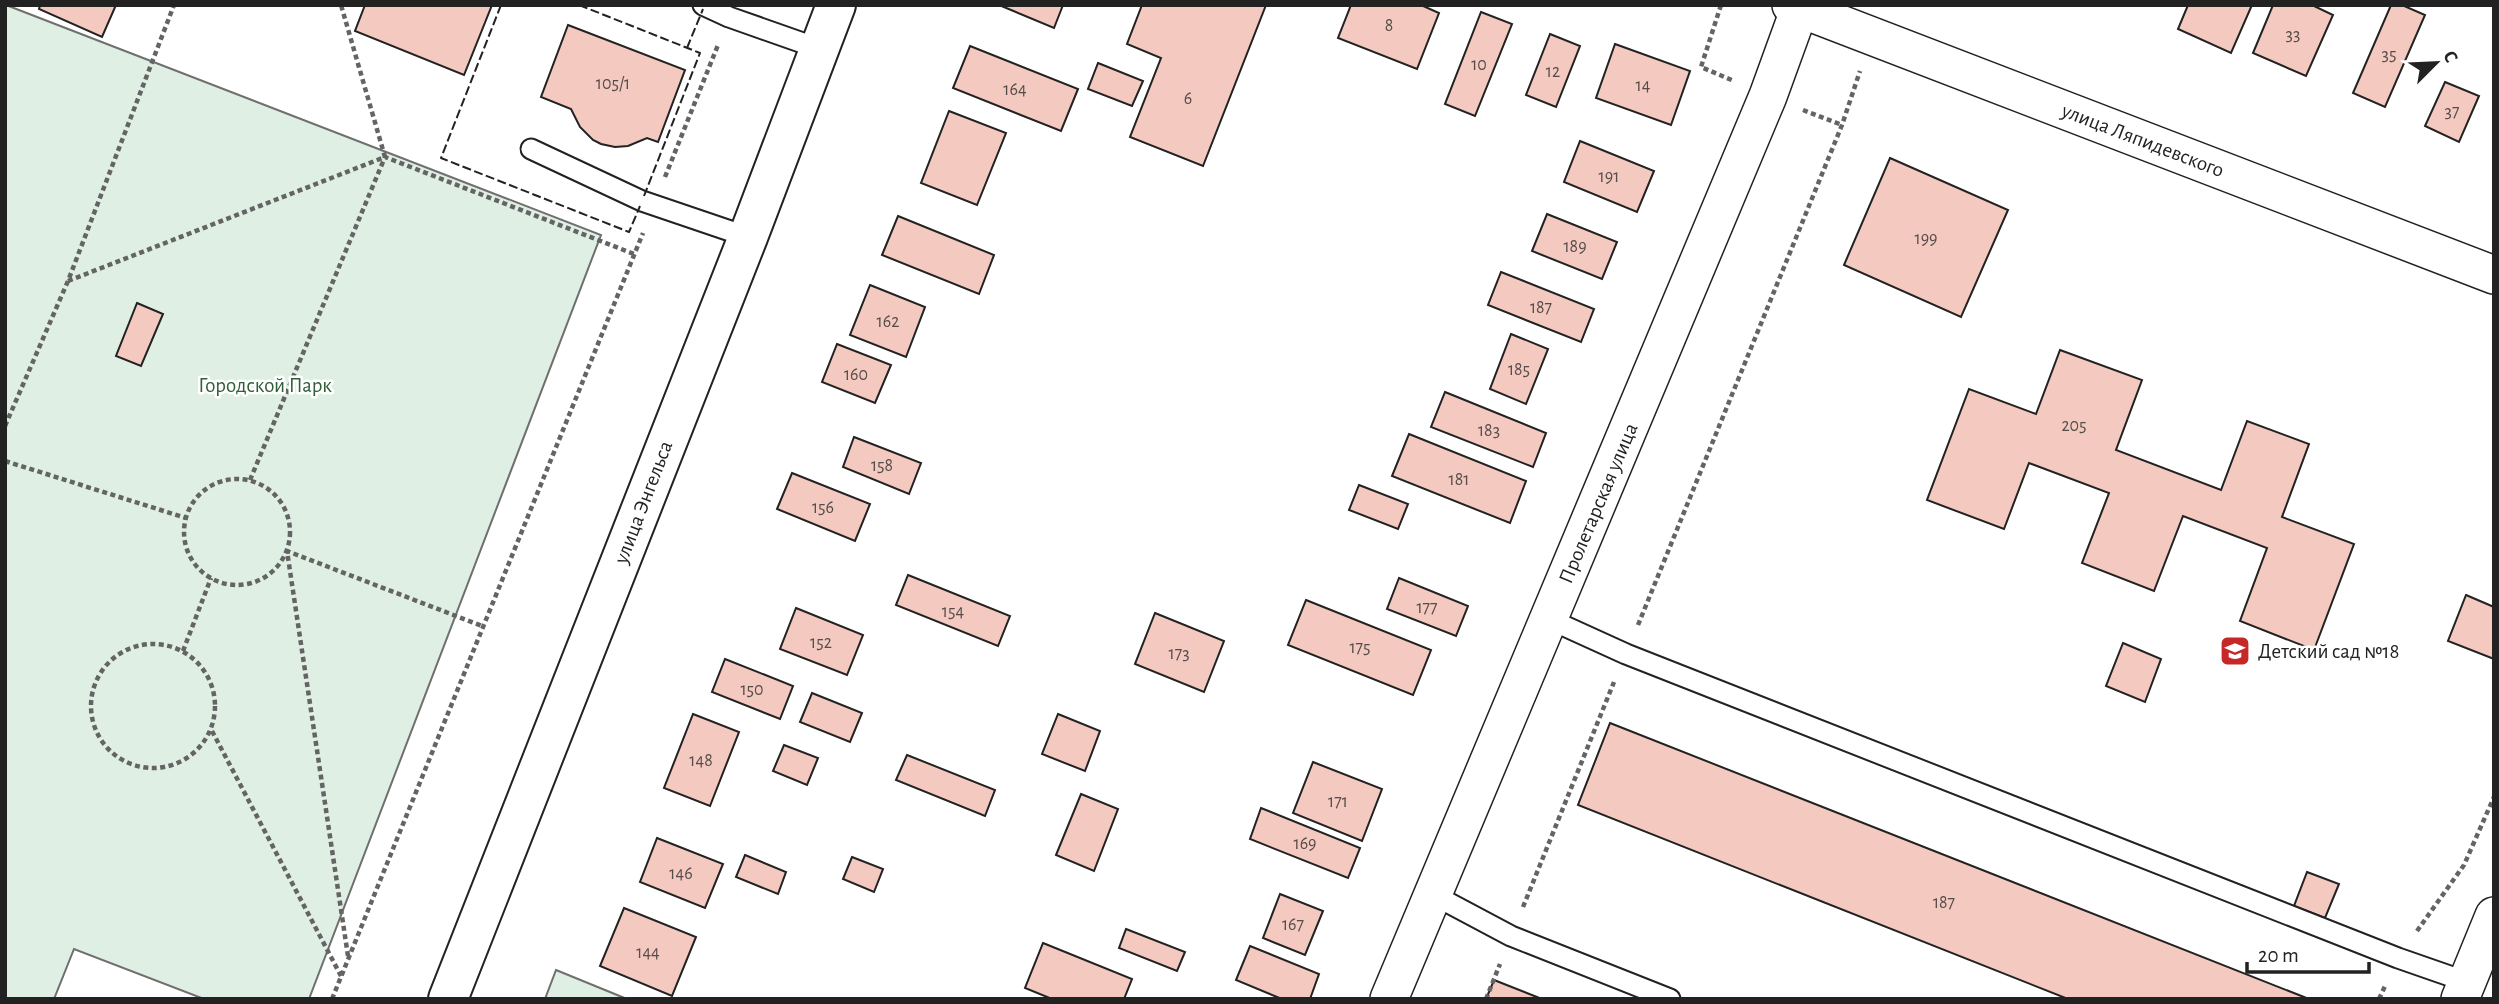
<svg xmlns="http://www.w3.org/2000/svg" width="2499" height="1004" viewBox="0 0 2499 1004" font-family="'Alegreya Sans',sans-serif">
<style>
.green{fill:#e0efe3;stroke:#6f6f6f;stroke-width:2}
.building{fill:#f3c9c0;stroke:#222;stroke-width:2}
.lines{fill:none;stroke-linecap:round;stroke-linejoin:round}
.lane-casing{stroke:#222;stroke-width:23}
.street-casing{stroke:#222;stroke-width:40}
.secondary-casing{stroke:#222;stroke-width:42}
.path{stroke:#646464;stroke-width:4.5;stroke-dasharray:5 3.5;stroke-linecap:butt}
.lane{stroke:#fff;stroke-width:19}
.street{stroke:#fff;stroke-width:37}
.secondary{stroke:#fff;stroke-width:38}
.fence{stroke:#222;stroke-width:2;stroke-dasharray:9 3.5;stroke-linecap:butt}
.labels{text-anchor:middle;stroke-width:5;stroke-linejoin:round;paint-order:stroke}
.number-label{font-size:18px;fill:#564c4a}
.street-label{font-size:21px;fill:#222;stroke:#fff}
.park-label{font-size:21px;fill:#2f5e38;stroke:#fff}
.poi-label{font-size:21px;fill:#222;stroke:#fff;text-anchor:start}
</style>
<rect width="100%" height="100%" fill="#fff"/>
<!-- green -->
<g class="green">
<polygon points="6,5 601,235 309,999 204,999 74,949 54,999 5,999"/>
<polygon points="556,970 627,999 545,999"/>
</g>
<!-- building -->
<g class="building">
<polygon points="40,5 116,5 102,37 39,9"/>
<polygon points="365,5 492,5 464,75 355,31"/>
<polygon points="999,5 1063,5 1054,28"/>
<polygon points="1142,5 1266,5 1203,166 1130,137 1161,58 1127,44"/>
<polygon points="1351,5 1421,5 1439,13 1417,69 1338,38"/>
<polygon points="2188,5 2252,5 2231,53 2178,29"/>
<polygon points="2273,5 2312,5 2333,15 2306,76 2253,53"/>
<polygon points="2391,5 2402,5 2425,15 2385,107 2353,93"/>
<polygon points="1481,12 1512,24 1475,116 1445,104"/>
<polygon points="568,25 685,70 658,142 647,138 628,146 615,147 601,144 593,140 580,127 571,109 541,97"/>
<polygon points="1550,34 1580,46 1556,107 1526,95"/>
<polygon points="1615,44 1690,71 1671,125 1596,98"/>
<polygon points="970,46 1078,89 1061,131 953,88"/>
<polygon points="1098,63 1143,81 1132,106 1088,89"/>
<polygon points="2445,82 2479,96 2459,142 2425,126"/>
<polygon points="949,111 1006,133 977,205 921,183"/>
<polygon points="1580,141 1654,171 1637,212 1564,182"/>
<polygon points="1890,158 2008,210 1961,317 1844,265"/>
<polygon points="1547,214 1617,242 1602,279 1532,251"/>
<polygon points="898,216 994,255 979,294 882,255"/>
<polygon points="1501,272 1594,309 1581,342 1488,305"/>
<polygon points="870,285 925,307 906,357 850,335"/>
<polygon points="137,303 163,314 141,366 116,356"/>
<polygon points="1511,334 1548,349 1526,404 1490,389"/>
<polygon points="837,344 891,365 875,403 822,382"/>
<polygon points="2060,350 2142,380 2116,450 2221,490 2247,421 2309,444 2282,517 2354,544 2314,650 2240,621 2267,548 2183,516 2154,591 2082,563 2109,493 2029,463 2004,529 1927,500 1969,389 2036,414"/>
<polygon points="1445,392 1546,433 1533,467 1431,427"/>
<polygon points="1409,434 1526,481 1510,523 1392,476"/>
<polygon points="854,437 921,463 909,494 843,467"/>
<polygon points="792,473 870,504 855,541 777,509"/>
<polygon points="1359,485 1408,504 1398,529 1349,510"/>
<polygon points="908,575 1010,616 998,646 896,605"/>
<polygon points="1399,578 1468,606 1456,636 1387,609"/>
<polygon points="2466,595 2494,607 2494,659 2448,641"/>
<polygon points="1306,600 1431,650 1413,695 1288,645"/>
<polygon points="796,608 863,635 847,675 780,649"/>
<polygon points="1155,613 1224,641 1204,692 1135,664"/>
<polygon points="2123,643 2161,659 2145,702 2106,686"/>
<polygon points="725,659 793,686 780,719 712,692"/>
<polygon points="812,693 862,713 850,742 800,722"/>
<polygon points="693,714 739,732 710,806 664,788"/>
<polygon points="1058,714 1100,731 1085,771 1042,754"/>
<polygon points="1610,723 2309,999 2068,999 1578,805"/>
<polygon points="784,745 818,758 807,785 773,771"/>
<polygon points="907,755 995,790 985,816 896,780"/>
<polygon points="1313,762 1382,789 1362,841 1293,813"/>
<polygon points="1081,794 1118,809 1094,871 1056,855"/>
<polygon points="1261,808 1360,848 1348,878 1250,839"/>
<polygon points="657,838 723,864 705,908 640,882"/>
<polygon points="745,855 786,872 778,894 736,877"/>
<polygon points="852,857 883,869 874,892 843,879"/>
<polygon points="2307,872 2339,884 2325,918 2294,906"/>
<polygon points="1280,894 1323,911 1305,955 1263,938"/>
<polygon points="624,908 696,937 672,996 600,966"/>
<polygon points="1126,929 1185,952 1177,971 1119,948"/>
<polygon points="1043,943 1132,979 1124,999 1052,999 1025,988"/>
<polygon points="1250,946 1319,974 1310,999 1282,999 1236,980"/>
<polygon points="1494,980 1542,999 1486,999"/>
</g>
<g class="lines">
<!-- lane casing -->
<g class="lane-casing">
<g id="lane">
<polyline points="703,5 729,17 820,49"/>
<polyline points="531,149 642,201 748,237"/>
<polyline points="1549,619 1626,654 2398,958 2467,982"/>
<polyline points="1432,894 1511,936 1670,999"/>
</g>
</g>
<!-- street casing -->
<g class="street-casing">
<g id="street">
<polyline points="1791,5 2494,275"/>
<polyline points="1389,999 1768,96 1801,5"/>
<polyline points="2460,999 2494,916"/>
</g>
</g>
<!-- secondary casing -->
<g class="secondary-casing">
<polyline id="secondary" points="448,999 748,237 836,5"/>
</g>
<!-- path -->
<g class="path">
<polyline points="1721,5 1701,67 1734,81"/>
<polyline points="1803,110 1842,125"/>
<polyline points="665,177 718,45"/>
<polyline points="68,281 385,157 341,5"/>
<polyline points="5,426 68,281 174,5"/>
<polyline points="5,461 186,518"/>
<circle cx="237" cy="532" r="53"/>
<polyline points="250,480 385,157 634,254"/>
<polyline points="1638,625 1842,125 1860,71"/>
<circle cx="153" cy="706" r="62"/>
<polyline points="183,651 211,578"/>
<polyline points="212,731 341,976"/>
<polyline points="1523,907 1614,682"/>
<polyline points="2417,931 2464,865 2494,797"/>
<polyline points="348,956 287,551 482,626"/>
<polyline points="332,999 643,233"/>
<polyline points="1486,999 1500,964"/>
<polyline points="2379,999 2386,984"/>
</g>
<!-- lane -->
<use href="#lane" class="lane"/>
<!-- street -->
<use href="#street" class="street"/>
<!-- secondary -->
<use href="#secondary" class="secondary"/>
<!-- fence -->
<g class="fence">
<polyline points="501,5 441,158 629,232 640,206"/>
<polyline points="579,5 700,53 644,196"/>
<polyline points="687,48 703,9"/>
</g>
</g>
<!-- icons -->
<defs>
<g id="school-square" transform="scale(1.575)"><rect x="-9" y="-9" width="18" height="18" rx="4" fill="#c62828" stroke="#fff"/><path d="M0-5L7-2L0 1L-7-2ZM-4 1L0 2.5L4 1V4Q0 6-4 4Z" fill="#fff"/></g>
</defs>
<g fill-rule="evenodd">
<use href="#school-square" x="2235" y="651"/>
</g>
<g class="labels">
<!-- number labels -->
<g class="number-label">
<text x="1389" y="31">8</text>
<text x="2293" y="40">33</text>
<text x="2389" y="60">35</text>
<text x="1479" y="70">10</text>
<text x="1553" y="77">12</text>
<text x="613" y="89">105/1</text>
<text x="1643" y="91">14</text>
<text x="1015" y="95">164</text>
<text x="1188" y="104">6</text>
<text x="2452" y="117">37</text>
<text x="1609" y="182">191</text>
<text x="1926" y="244">199</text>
<text x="1575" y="252">189</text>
<text x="1541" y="313">187</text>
<text x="888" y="327">162</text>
<text x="1519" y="375">185</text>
<text x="856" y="380">160</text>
<text x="2074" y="431">205</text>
<text x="1489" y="436">183</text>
<text x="882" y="471">158</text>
<text x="1459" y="485">181</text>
<text x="823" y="513">156</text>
<text x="1427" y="613">177</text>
<text x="953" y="617">154</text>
<text x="821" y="648">152</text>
<text x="1360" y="653">175</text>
<text x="1179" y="659">173</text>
<text x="752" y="695">150</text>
<text x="701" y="766">148</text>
<text x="1338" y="807">171</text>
<text x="1305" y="849">169</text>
<text x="681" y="879">146</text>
<text x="1944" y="908">187</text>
<text x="1293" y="930">167</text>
<text x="648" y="958">144</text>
</g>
<!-- street labels -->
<g class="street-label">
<text transform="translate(2143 140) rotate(21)" y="7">улица Ляпидевского</text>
<text transform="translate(643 502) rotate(-69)" y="7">улица Энгельса</text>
<text transform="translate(1598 503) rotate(-67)" y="7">Пролетарская улица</text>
</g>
<!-- park labels -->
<g class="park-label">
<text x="265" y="392">Городской Парк</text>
</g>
<!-- poi labels -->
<g class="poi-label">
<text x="2258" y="658">Детский сад №18</text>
</g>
</g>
<!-- border -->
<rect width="2499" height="1004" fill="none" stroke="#222222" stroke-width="14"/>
<!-- north arrow -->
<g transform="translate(2436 63) rotate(66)" stroke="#ffffff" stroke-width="5" paint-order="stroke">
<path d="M0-5L12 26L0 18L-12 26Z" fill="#222222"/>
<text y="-10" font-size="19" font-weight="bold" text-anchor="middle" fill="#222222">С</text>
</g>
<!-- scale -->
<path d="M2247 962v10h122v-10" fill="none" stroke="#222222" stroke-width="3.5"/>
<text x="2258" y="962" font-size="21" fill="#222222" stroke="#ffffff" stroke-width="5" paint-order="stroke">20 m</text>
</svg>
